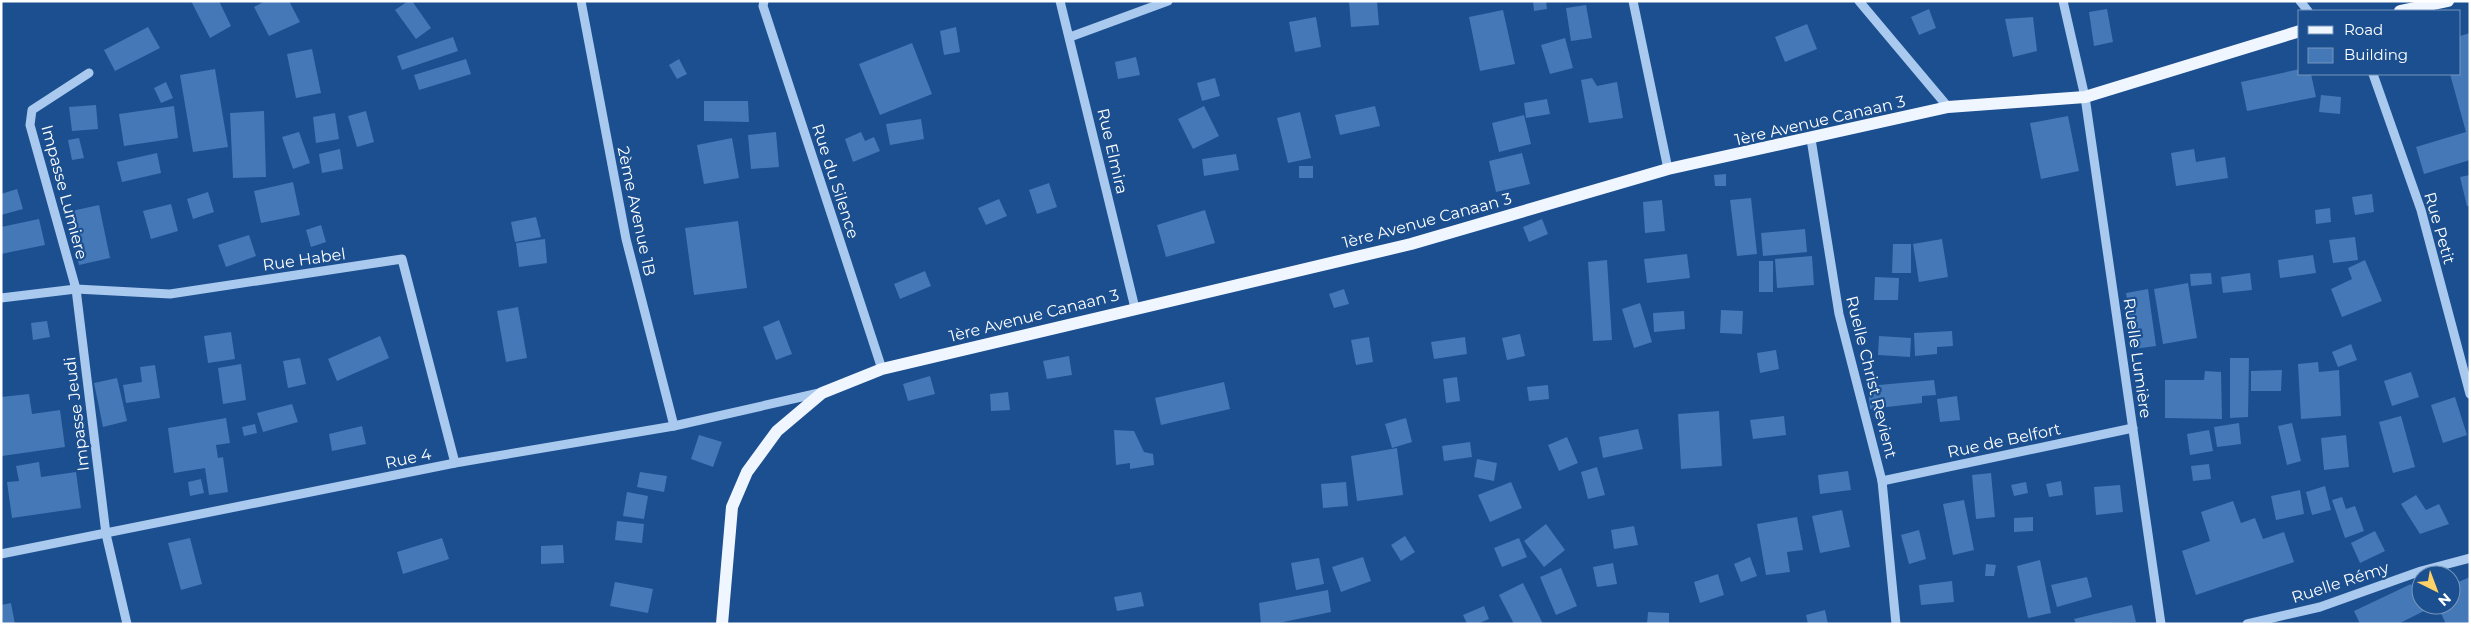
<svg xmlns="http://www.w3.org/2000/svg" width="2471" height="625" viewBox="0 0 2471 625" font-family="Montserrat,sans-serif">
<style>
.building{fill:#4478b7}
.lines{fill:none;stroke-linecap:round;stroke-linejoin:round}
.minor{stroke:#a9c9ee;stroke-width:9}
.major{stroke:#f0f6ff;stroke-width:12}
.labels{text-anchor:middle;stroke-width:4.5;stroke-linejoin:round;paint-order:stroke}
.street-label{font-size:16px;fill:#fff;stroke:#1b4f8f}
</style>
<rect width="100%" height="100%" fill="#1b4f8f"/>
<!-- building -->
<g class="building">
<polygon points="191,1 219,1 231,26 210,38"/>
<polygon points="265,1 289,1 300,22 269,36 254,7"/>
<polygon points="408,1 412,1 431,28 416,39 395,10"/>
<polygon points="1349,1 1377,1 1379,25 1351,27"/>
<polygon points="1533,1 1546,1 1547,9 1534,11"/>
<polygon points="1586,5 1592,38 1571,41 1566,8"/>
<polygon points="1929,9 1936,28 1919,35 1911,17"/>
<polygon points="2107,9 2113,42 2094,46 2089,12"/>
<polygon points="1503,10 1515,64 1480,71 1469,17"/>
<polygon points="1316,17 1321,47 1295,52 1289,22"/>
<polygon points="2033,17 2037,51 2013,57 2005,19"/>
<polygon points="1807,24 1817,49 1785,62 1775,37"/>
<polygon points="148,27 160,48 115,71 104,50"/>
<polygon points="956,27 960,52 944,55 940,31"/>
<polygon points="2470,33 2470,160 2424,174 2416,147 2466,132 2450,74 2460,74 2460,36"/>
<polygon points="453,37 458,51 402,70 397,56"/>
<polygon points="1565,38 1573,68 1550,74 1541,45"/>
<polygon points="912,43 932,94 880,115 859,64"/>
<polygon points="312,49 321,93 296,98 287,54"/>
<polygon points="1136,57 1140,75 1118,79 1115,62"/>
<polygon points="466,59 471,74 419,90 414,75"/>
<polygon points="679,59 687,74 677,79 669,65"/>
<polygon points="215,69 228,147 193,152 180,75"/>
<polygon points="2300,69 2300,74 2311,74 2316,97 2247,111 2241,82"/>
<polygon points="1215,78 1220,96 1202,101 1197,83"/>
<polygon points="1592,78 1597,86 1617,82 1623,118 1589,123 1581,80"/>
<polygon points="166,82 173,98 161,103 154,88"/>
<polygon points="2321,95 2341,97 2340,114 2319,112"/>
<polygon points="1547,99 1550,114 1526,118 1524,103"/>
<polygon points="704,101 748,101 749,122 704,121"/>
<polygon points="96,105 98,129 72,131 69,107"/>
<polygon points="174,106 178,138 124,146 119,114"/>
<polygon points="1204,106 1219,136 1193,149 1178,119"/>
<polygon points="1375,106 1380,126 1340,135 1335,115"/>
<polygon points="264,111 266,177 233,178 230,113"/>
<polygon points="366,111 374,142 357,147 348,116"/>
<polygon points="1300,112 1311,158 1288,163 1277,118"/>
<polygon points="335,113 339,139 316,143 313,117"/>
<polygon points="1524,115 1531,144 1499,152 1492,123"/>
<polygon points="2068,116 2079,171 2041,179 2030,123"/>
<polygon points="921,119 924,139 890,145 886,124"/>
<polygon points="299,132 310,163 293,169 282,137"/>
<polygon points="776,132 779,167 751,169 748,135"/>
<polygon points="861,132 865,141 874,137 880,151 853,162 845,139"/>
<polygon points="79,138 84,158 72,160 68,140"/>
<polygon points="732,138 739,178 704,184 697,145"/>
<polygon points="340,149 343,169 322,173 319,154"/>
<polygon points="2194,149 2196,162 2225,157 2228,178 2176,186 2171,153"/>
<polygon points="157,153 161,173 122,182 117,162"/>
<polygon points="1522,153 1530,184 1496,192 1489,161"/>
<polygon points="1236,154 1239,170 1204,176 1202,159"/>
<rect x="1299" y="166" width="14" height="12"/>
<polygon points="1726,174 1726,186 1715,186 1714,175"/>
<polygon points="2470,175 2470,206 2467,206 2460,177"/>
<polygon points="293,182 300,215 261,223 254,191"/>
<polygon points="1049,183 1057,207 1037,214 1029,190"/>
<polygon points="17,189 23,209 1,215 1,194"/>
<polygon points="208,192 214,212 193,219 187,199"/>
<polygon points="2372,194 2374,212 2355,215 2352,197"/>
<polygon points="1751,198 1757,254 1737,256 1730,200"/>
<polygon points="999,199 1007,216 986,225 978,208"/>
<polygon points="1662,200 1665,231 1645,233 1643,202"/>
<polygon points="171,204 178,231 151,239 143,211"/>
<polygon points="99,205 110,258 79,265 67,212"/>
<polygon points="2330,208 2331,222 2316,224 2315,210"/>
<polygon points="1205,210 1215,243 1166,257 1157,225"/>
<polygon points="536,217 541,237 515,242 511,222"/>
<polygon points="39,219 45,245 1,254 1,227"/>
<polygon points="1542,219 1548,234 1529,242 1523,227"/>
<polygon points="738,221 747,288 694,295 685,228"/>
<polygon points="321,225 326,242 311,247 306,230"/>
<polygon points="1805,229 1807,252 1763,256 1761,233"/>
<polygon points="249,235 256,256 226,267 218,245"/>
<polygon points="2355,237 2358,260 2333,263 2329,240"/>
<polygon points="545,239 547,263 519,267 516,243"/>
<polygon points="1942,239 1948,277 1919,282 1913,244"/>
<polygon points="1893,244 1911,244 1911,273 1892,273"/>
<polygon points="1687,254 1690,278 1647,283 1644,259"/>
<polygon points="2313,255 2316,273 2280,278 2278,260"/>
<polygon points="1812,256 1814,285 1777,288 1775,259"/>
<polygon points="1607,260 1612,340 1593,341 1588,262"/>
<polygon points="2365,260 2382,301 2342,317 2331,289 2352,279 2348,268"/>
<rect x="1759" y="261" width="14" height="31"/>
<polygon points="925,271 931,286 900,299 894,284"/>
<polygon points="2211,273 2212,284 2191,286 2190,274"/>
<polygon points="2250,273 2252,290 2223,293 2221,277"/>
<polygon points="1875,277 1899,278 1898,300 1874,300"/>
<polygon points="2188,283 2197,338 2163,344 2154,289"/>
<polygon points="1344,289 1349,304 1334,308 1329,294"/>
<polygon points="2148,289 2156,346 2134,349 2126,293"/>
<polygon points="1640,303 1652,342 1634,348 1622,309"/>
<polygon points="518,307 527,358 506,362 497,311"/>
<polygon points="1721,310 1743,311 1742,334 1720,333"/>
<polygon points="1684,311 1685,329 1654,332 1653,313"/>
<polygon points="779,320 792,354 776,360 763,327"/>
<polygon points="47,321 50,337 33,340 31,323"/>
<polygon points="1952,331 1953,346 1937,347 1937,354 1915,356 1914,333"/>
<polygon points="231,332 235,359 208,363 204,336"/>
<polygon points="1520,334 1525,356 1507,360 1502,338"/>
<polygon points="380,336 389,358 337,381 328,359"/>
<polygon points="1879,336 1911,338 1910,357 1878,355"/>
<polygon points="1369,337 1373,362 1356,365 1351,340"/>
<polygon points="1465,337 1467,354 1434,359 1431,342"/>
<polygon points="2351,344 2357,360 2338,367 2332,352"/>
<polygon points="1776,350 1779,369 1760,373 1757,353"/>
<polygon points="1069,356 1072,375 1047,379 1043,361"/>
<polygon points="300,358 306,384 288,388 283,361"/>
<polygon points="2230,358 2249,358 2248,417 2230,418"/>
<polygon points="2318,362 2319,372 2339,370 2341,416 2301,419 2298,364"/>
<polygon points="241,364 246,400 223,404 218,368"/>
<polygon points="155,365 160,398 126,403 123,385 142,382 140,367"/>
<polygon points="2282,370 2281,391 2251,391 2251,371"/>
<polygon points="2205,371 2221,372 2222,419 2165,418 2165,380 2204,380"/>
<polygon points="2411,372 2419,397 2392,406 2384,381"/>
<polygon points="930,376 935,394 908,401 903,384"/>
<polygon points="1457,377 1460,401 1446,403 1443,379"/>
<polygon points="117,378 127,421 103,427 94,383"/>
<polygon points="1934,380 1936,395 1922,396 1922,403 1870,409 1868,386"/>
<polygon points="1224,382 1230,409 1161,425 1155,398"/>
<polygon points="1548,385 1549,399 1529,401 1527,387"/>
<polygon points="1008,392 1010,410 991,411 990,394"/>
<polygon points="29,394 32,414 60,410 65,447 2,456 1,397"/>
<polygon points="1957,396 1960,420 1940,422 1937,399"/>
<polygon points="2455,397 2467,435 2443,443 2431,405"/>
<polygon points="292,404 298,422 263,432 257,413"/>
<polygon points="1719,411 1722,466 1681,469 1678,414"/>
<polygon points="1784,416 1786,435 1753,439 1750,420"/>
<polygon points="2401,416 2415,467 2393,473 2379,422"/>
<polygon points="226,418 230,443 216,445 218,458 223,457 228,492 209,495 205,468 174,473 168,428"/>
<polygon points="1406,418 1412,442 1392,448 1385,424"/>
<polygon points="2239,423 2241,444 2217,447 2214,427"/>
<polygon points="2292,423 2301,461 2287,465 2278,426"/>
<polygon points="255,424 257,433 244,436 242,427"/>
<polygon points="362,426 366,444 332,451 329,434"/>
<polygon points="1638,429 1643,449 1603,458 1599,437"/>
<polygon points="1114,430 1134,431 1144,452 1153,454 1154,465 1130,469 1130,463 1116,465"/>
<polygon points="2209,430 2213,451 2190,455 2187,434"/>
<polygon points="699,435 722,442 713,467 691,459"/>
<polygon points="2346,435 2349,467 2324,470 2321,438"/>
<polygon points="1567,437 1578,463 1559,471 1548,445"/>
<polygon points="1470,442 1472,457 1444,461 1442,446"/>
<polygon points="1397,448 1403,495 1357,501 1351,456"/>
<polygon points="1477,459 1497,463 1494,481 1474,477"/>
<polygon points="39,462 41,477 76,472 81,508 12,518 7,482 19,481 16,466"/>
<polygon points="2209,464 2211,479 2193,481 2191,466"/>
<polygon points="1597,467 1605,495 1588,499 1581,472"/>
<polygon points="1848,471 1851,490 1820,494 1818,475"/>
<polygon points="640,472 667,476 664,492 637,487"/>
<polygon points="1991,473 1995,517 1976,519 1972,475"/>
<polygon points="201,479 204,493 190,496 188,482"/>
<polygon points="2061,481 2063,495 2049,497 2046,484"/>
<polygon points="1346,482 1348,506 1323,508 1321,484"/>
<polygon points="1511,482 1522,508 1490,522 1478,495"/>
<polygon points="2026,482 2028,493 2014,496 2011,485"/>
<polygon points="2120,485 2123,512 2096,515 2094,487"/>
<polygon points="2325,486 2331,510 2312,515 2306,492"/>
<polygon points="2300,490 2304,514 2276,520 2271,496"/>
<polygon points="627,492 648,496 644,519 623,516"/>
<polygon points="2416,495 2426,510 2439,504 2449,524 2420,534 2401,504"/>
<polygon points="2342,497 2346,509 2355,506 2364,531 2345,538 2332,500"/>
<polygon points="1964,500 1974,550 1953,555 1943,504"/>
<polygon points="2233,501 2241,523 2255,518 2263,539 2284,532 2294,562 2196,595 2182,551 2210,541 2201,512"/>
<polygon points="1842,510 1850,547 1820,553 1812,516"/>
<polygon points="1797,517 1803,550 1787,552 1790,572 1766,575 1757,524"/>
<polygon points="2033,517 2033,531 2014,532 2014,518"/>
<polygon points="617,521 644,524 642,543 615,540"/>
<polygon points="1546,524 1565,550 1544,567 1524,541"/>
<polygon points="1634,526 1638,545 1614,549 1611,530"/>
<polygon points="1919,530 1926,559 1909,564 1901,535"/>
<polygon points="2375,531 2385,551 2360,563 2351,543"/>
<polygon points="1405,536 1415,552 1401,561 1391,545"/>
<polygon points="190,538 202,584 181,590 168,543"/>
<polygon points="442,538 449,559 403,574 397,552"/>
<polygon points="1519,538 1527,557 1502,567 1494,548"/>
<polygon points="563,545 564,563 541,564 541,546"/>
<polygon points="1363,557 1371,581 1341,592 1332,567"/>
<polygon points="1750,557 1757,576 1741,582 1734,564"/>
<polygon points="1319,558 1324,584 1296,590 1291,563"/>
<polygon points="2040,560 2051,613 2028,618 2017,566"/>
<polygon points="1613,563 1617,584 1597,587 1593,567"/>
<polygon points="1986,564 1996,565 1994,576 1985,576"/>
<polygon points="1561,568 1577,606 1556,615 1540,577"/>
<polygon points="1718,574 1724,595 1700,603 1694,582"/>
<polygon points="2087,577 2092,597 2057,607 2051,585"/>
<polygon points="2470,577 2470,624 2446,624 2437,605 2451,605 2451,585"/>
<polygon points="1952,581 1954,602 1921,605 1919,585"/>
<polygon points="615,582 653,589 648,613 610,606"/>
<polygon points="1523,583 1543,624 1514,624 1499,595"/>
<polygon points="2411,584 2424,611 2398,624 2360,624 2354,611"/>
<polygon points="1328,590 1331,612 1274,624 1261,624 1259,603"/>
<polygon points="1141,592 1144,606 1117,611 1114,597"/>
<polygon points="11,603 15,624 1,624 1,605"/>
<polygon points="2132,605 2136,622 2076,624 2074,619"/>
<polygon points="1484,606 1489,619 1477,624 1467,624 1463,615"/>
<polygon points="1825,610 1828,624 1808,624 1806,615"/>
<polygon points="1648,612 1669,613 1669,624 1647,624"/>
</g>
<g class="lines">
<!-- minor -->
<g class="minor">
<polyline points="581,1 626,239 674,426"/>
<polyline points="764,1 763,6 882,369"/>
<polyline points="1060,1 1135,308"/>
<polyline points="1633,1 1668,169"/>
<polyline points="1859,1 1948,107"/>
<polyline points="2063,1 2085,97 2161,624"/>
<polyline points="2300,1 2308,11"/>
<polyline points="1070,37 1168,1"/>
<polyline points="89,73 32,110 30,125 76,289 106,534 127,624"/>
<polyline points="2373,74 2421,210 2470,394"/>
<polyline points="1811,139 1839,314 1882,481 1896,624"/>
<polyline points="1,298 76,289 170,294 402,259 455,463"/>
<polyline points="1882,481 2133,428"/>
<polyline points="1,554 455,463 674,426 819,393"/>
<polyline points="2247,624 2320,607 2421,571 2470,558"/>
</g>
<!-- major -->
<g class="major">
<polyline points="2400,11 2448,1"/>
<polyline points="722,624 732,507 747,472 777,431 822,393 882,369 1411,244 1668,169 1948,107 2085,97 2300,31"/>
</g>
</g>
<g class="labels">
<!-- street labels -->
<g class="street-label">
<text transform="translate(1820 120) rotate(-13)" y="6">1ère Avenue Canaan 3</text>
<text transform="translate(1113 151) rotate(77)" y="6">Rue Elmira</text>
<text transform="translate(836 181) rotate(72)" y="6">Rue du Silence</text>
<text transform="translate(65 192) rotate(75)" y="6">Impasse Lumiere</text>
<text transform="translate(637 211) rotate(78)" y="6">2ème Avenue 1B</text>
<text transform="translate(1427 220) rotate(-15)" y="6">1ère Avenue Canaan 3</text>
<text transform="translate(2440 228) rotate(74)" y="6">Rue Petit</text>
<text transform="translate(304 259) rotate(-8)" y="6">Rue Habel</text>
<text transform="translate(1034 315) rotate(-14)" y="6">1ère Avenue Canaan 3</text>
<text transform="translate(2138 358) rotate(82)" y="6">Ruelle Lumière</text>
<text transform="translate(1872 377) rotate(76)" y="6">Ruelle Christ Revient</text>
<text transform="translate(76 414) rotate(-97)" y="6">Impasse Jeudi</text>
<text transform="translate(2004 440) rotate(-12)" y="6">Rue de Belfort</text>
<text transform="translate(408 458) rotate(-12)" y="6">Rue 4</text>
<text transform="translate(2340 582) rotate(-18)" y="6">Ruelle Rémy</text>
</g>
</g>
<!-- border -->
<rect width="2471" height="625" fill="none" stroke="#ffffff" stroke-width="5"/>
<!-- legend -->
<rect x="2298" y="10" width="162" height="65" fill="#1b4f8f" stroke="#7695bc"/>
<rect x="2308" y="26" width="25" height="8" fill="#f0f6ff" stroke="#7695bc"/>
<text x="2344" y="35" font-size="15" fill="#ffffff">Road</text>
<rect x="2308" y="48" width="25" height="15" fill="#4478b7" stroke="#7695bc"/>
<text x="2344" y="60" font-size="15" fill="#ffffff">Building</text>
<!-- north arrow -->
<g transform="translate(2436 590) rotate(138)"><circle r="24" fill="#1b4f8f" stroke="#7695bc"/>
<path d="M0-4L9 19L0 12L-9 19Z" fill="#ffd166"/>
<text y="-8" font-size="14" font-weight="bold" text-anchor="middle" fill="#ffffff">N</text>
</g>
</svg>
